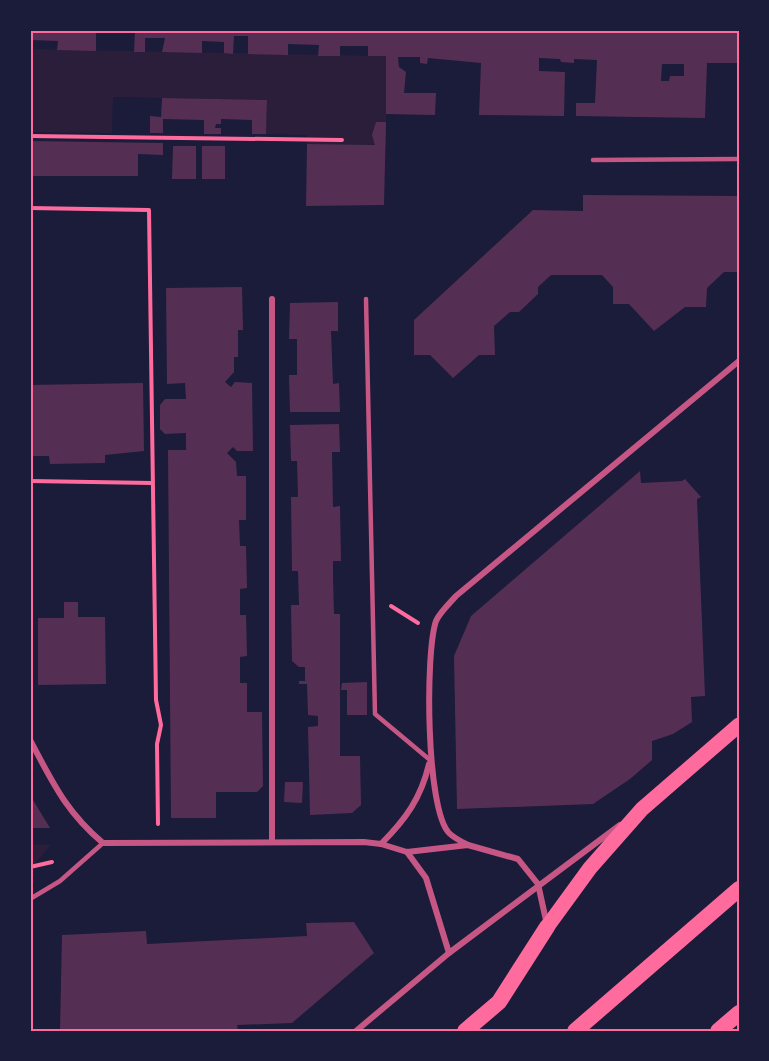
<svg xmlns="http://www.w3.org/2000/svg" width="769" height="1061" viewBox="0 0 769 1061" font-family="'Source Serif 4',serif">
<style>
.green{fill:#2a1e3b}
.building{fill:#542f53;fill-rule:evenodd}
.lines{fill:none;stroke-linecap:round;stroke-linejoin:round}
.path{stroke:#ff6b9d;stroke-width:4}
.service{stroke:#c65784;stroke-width:4.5}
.minor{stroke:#c65784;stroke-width:6}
.primary{stroke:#ff6b9d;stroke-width:15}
.trunk{stroke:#ff6b9d;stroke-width:16}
.neatline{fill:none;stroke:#ff6b9d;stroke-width:2}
</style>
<rect width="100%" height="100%" fill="#1b1b3a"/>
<!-- green -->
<g class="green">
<polygon points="30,49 386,56 386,145 307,144 307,135 266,134 267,100 113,97 112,133 30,132"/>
<polygon points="30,844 51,845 30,869"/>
</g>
<!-- building -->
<g class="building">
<polygon points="30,30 96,30 96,51 57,50 58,41 30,40"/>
<path d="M135,30H739V63H707L705,118L576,116V103H595L597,60L574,59V63L561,62L560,59L539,58V71L565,72L564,116L479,115L481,63L428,58L427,64L420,63V57H398L399,67L406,72L404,93H436L435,115L386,114V56H368V46H340V56H318L319,45L288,44V55L248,54V36H234L233,54L224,53V42L202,41V53L162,52L165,38H145V52H134ZM662,64H684V76H670L669,81H661Z"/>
<polygon points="162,98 267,100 266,134 252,134 252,120 221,119 221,124 216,124 215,128 221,128 221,134 204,134 204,120 163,119 163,133 150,133 150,116 161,117"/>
<polygon points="376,122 386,122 384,205 306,206 307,144 375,145 372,135"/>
<polygon points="30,141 163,143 163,155 138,154 138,176 30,176"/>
<polygon points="173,146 196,146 196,179 172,179"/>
<rect x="202" y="146" width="23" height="33"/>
<polygon points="583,195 739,196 737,272 724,272 707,288 706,307 685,307 654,331 629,304 613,304 613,287 602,275 551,275 538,287 538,294 519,312 510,312 494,326 495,355 479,355 453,378 430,355 414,355 414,320 533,210 583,211"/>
<polygon points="242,287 243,330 238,330 238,357 234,357 234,372 225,382 231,387 235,382 252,383 253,451 237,451 233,447 227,453 236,462 237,476 246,476 246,520 239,520 240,546 246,546 247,588 240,589 240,615 246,615 247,656 240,657 240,683 247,683 247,712 262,712 263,786 257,792 216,792 216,818 171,818 168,450 186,450 186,433 165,434 160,429 160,405 165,399 186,399 185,383 167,384 166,288"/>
<polygon points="338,302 338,331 331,331 333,384 339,383 340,412 290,412 289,375 297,375 297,339 289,339 290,303"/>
<polygon points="143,383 144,451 105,455 105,463 50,464 49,456 30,456 30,385"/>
<polygon points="339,424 340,452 332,452 333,507 340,506 341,561 333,561 333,576 334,614 340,614 340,756 360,756 361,805 352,813 310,815 308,727 318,726 318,716 308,715 307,684 299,684 299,681 305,681 305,667 299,667 292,661 291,605 299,605 298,571 292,571 291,497 298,497 297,461 291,461 290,425"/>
<polygon points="640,471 641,483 682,481 685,479 701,497 697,499 705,696 691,697 692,722 673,734 652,741 652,760 630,779 593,804 457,809 454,656 471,616"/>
<polygon points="64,602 78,602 78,617 105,617 106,684 38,685 38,618 64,618"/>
<polygon points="367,682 367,715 347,715 347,690 341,690 342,683"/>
<polygon points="285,782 303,782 302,803 284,802"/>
<polygon points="30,795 50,828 30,828"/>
<polygon points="354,922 374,953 292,1023 237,1025 238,1031 60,1031 62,935 146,931 147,944 307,936 306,923"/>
</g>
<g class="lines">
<!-- path -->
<g class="path">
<polyline points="30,136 342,140"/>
<polyline points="30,208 149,210 156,700 161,725 157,744 158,824"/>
<polyline points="30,481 152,483"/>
<polyline points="391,606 418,623"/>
<polyline points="30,867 52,862"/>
</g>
<!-- service -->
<g class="service">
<polyline points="593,160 739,159"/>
<polyline points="366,299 375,714 430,760"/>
<polyline points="30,899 60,881 103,843"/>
</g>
<!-- minor -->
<g class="minor">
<path d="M30,740C53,783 66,812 103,843L364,842L381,844L407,852L468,845L518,859L538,884L547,925"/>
<polyline points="272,842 272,299"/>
<path d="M381,844C406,819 421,798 429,764"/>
<path d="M468,845C462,842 454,838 449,833C426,809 425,653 436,621C440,612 450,603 456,596L739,361"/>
<polyline points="407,852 426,878 449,953"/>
<polyline points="356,1031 449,953 620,825"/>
</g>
<!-- primary -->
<polyline class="primary" points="547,927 590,868 642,809 739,725"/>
<!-- trunk -->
<g class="trunk">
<polyline points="465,1031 499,1002 547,927"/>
<polyline points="575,1031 739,889"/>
<polyline points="718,1031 739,1013"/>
</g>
</g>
<!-- border -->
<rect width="769" height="1061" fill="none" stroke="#1b1b3a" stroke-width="63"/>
<rect x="32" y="32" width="706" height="998" class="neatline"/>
</svg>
